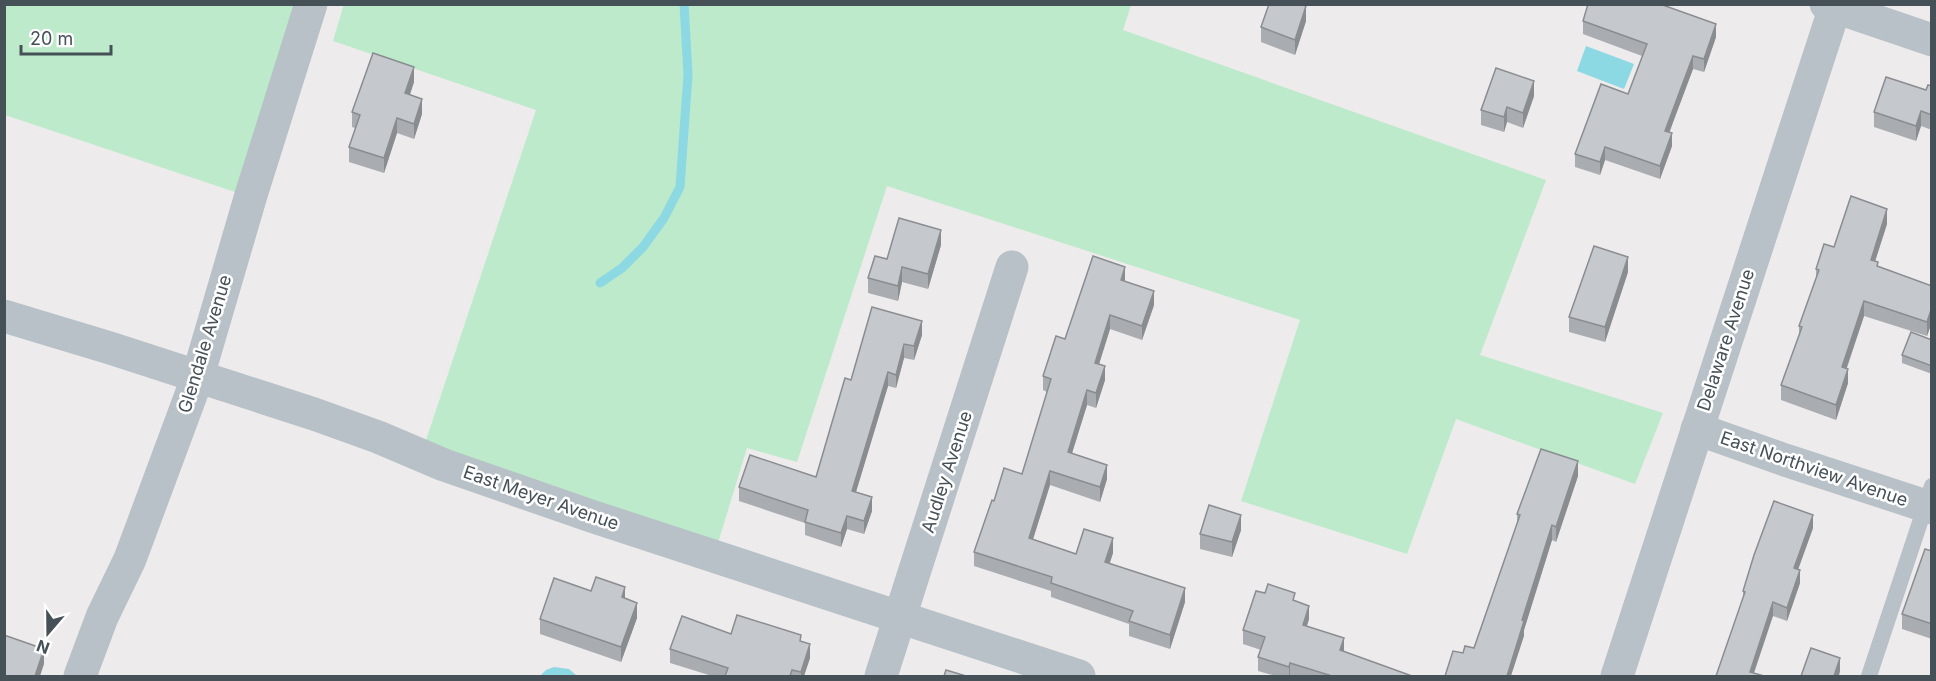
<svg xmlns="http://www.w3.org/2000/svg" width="1936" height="681" viewBox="0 0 1936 681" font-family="Inter,sans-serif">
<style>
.green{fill:#bceaca}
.water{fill:#8cd8e3}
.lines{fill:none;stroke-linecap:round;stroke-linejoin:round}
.stream{stroke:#8cd8e3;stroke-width:9}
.service{stroke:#b8c1c7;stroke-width:16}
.minor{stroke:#b8c1c7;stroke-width:33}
.wall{fill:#a9adb1}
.shaded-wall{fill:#8a8d90}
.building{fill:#c5c9ce;stroke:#8a8d90;stroke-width:1.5}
.labels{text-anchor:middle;stroke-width:5;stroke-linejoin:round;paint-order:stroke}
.street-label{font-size:18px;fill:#455057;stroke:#fff}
</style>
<rect width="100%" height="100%" fill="#eeebec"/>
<!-- green -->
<g class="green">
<polygon points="344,4 1131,5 1123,30 1546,180 1480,355 1663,413 1635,484 1456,419 1407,554 1241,501 1300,320 887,186 797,462 747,448 714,556 421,455 536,110 333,41"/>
<polygon points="5,5 304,5 241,194 5,115"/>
</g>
<!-- water -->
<g class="water">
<polygon points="1586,46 1634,64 1624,89 1577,71"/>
<polygon points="554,667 569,669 577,676 540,676 546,670"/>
</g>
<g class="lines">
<!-- stream -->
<polyline class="stream" points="600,283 622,268 643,247 664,218 680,187 688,75 684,4"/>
<!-- service -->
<polyline class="service" points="1869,676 1932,486"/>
<!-- minor -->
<g class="minor">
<polyline points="1826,4 1932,40"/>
<polyline points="4,316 110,348 314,414 378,437 444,465 594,517 1079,676"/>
<polyline points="1697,429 1785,460 1932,508"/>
<polyline points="80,676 102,617 130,559 198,376 251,195 311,4"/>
<polyline points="881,676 1012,267"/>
<polyline points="1617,676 1836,4"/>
</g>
</g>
<!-- wall -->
<g class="wall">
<polygon points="1306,21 1295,55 1261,42 1261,27"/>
<polygon points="1583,21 1716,37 1704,72 1693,69 1669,132 1672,146 1660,179 1605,160 1600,175 1575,167 1575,154 1628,94 1642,56 1583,34"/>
<polygon points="414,82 410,95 422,114 414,139 397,133 384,173 349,162 349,147 355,128 352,127 352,112"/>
<polygon points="1932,86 1932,130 1921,126 1916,141 1874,127 1874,112 1926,90"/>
<polygon points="1534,96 1523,128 1507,122 1504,132 1481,125 1481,110"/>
<polygon points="1887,224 1875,261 1878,267 1932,286 1932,322 1927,336 1864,316 1847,368 1848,383 1836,420 1781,400 1781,385 1799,336 1799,326 1816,278 1816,269"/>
<polygon points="941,245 928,289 902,282 898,301 868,293 868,278 887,259"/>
<polygon points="1628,272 1605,342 1569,332 1569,317"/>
<polygon points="1125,281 1154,305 1142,340 1110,329 1099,364 1105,380 1096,408 1087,405 1072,453 1107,479 1100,502 1050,485 1033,539 1076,554 1113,553 1110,563 1185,602 1170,649 1129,636 1129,624 1051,597 1051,591 974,566 974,552 994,501 1022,474 1047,392 1043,390 1043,376 1065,339"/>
<polygon points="922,321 922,335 914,360 904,358 896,388 888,386 856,492 872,511 864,534 847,529 841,547 805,535 805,523 739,501 739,487 816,477 851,380"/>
<polygon points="1932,340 1932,374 1902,363 1902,355"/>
<polygon points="1578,476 1556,542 1552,540 1524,630 1524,636 1463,653 1474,648 1517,525 1517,514"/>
<polygon points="1813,528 1798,569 1800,583 1787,621 1773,616 1716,676 1743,599 1743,591"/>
<polygon points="1241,530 1232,557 1200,549 1200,534"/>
<polygon points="1932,551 1932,639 1902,629 1902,614"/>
<polygon points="591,591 625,599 637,618 621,662 540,634 540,619"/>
<polygon points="1295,601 1309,619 1307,626 1344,652 1412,676 1276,676 1258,671 1258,657 1261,650 1243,644 1243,630"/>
<polygon points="731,634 801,642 810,658 804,676 712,676 670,663 670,649"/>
</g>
<!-- shaded-wall -->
<g class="shaded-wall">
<polygon points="1306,6 1306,21 1295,55 1295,40"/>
<polygon points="1716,24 1716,37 1704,72 1704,59"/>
<polygon points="1693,56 1693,69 1665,144 1665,131"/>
<polygon points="414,67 414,82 405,108 405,93"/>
<polygon points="1534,81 1534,96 1523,128 1523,113"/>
<polygon points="422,99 422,114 414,139 414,124"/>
<polygon points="1507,107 1507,122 1504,132 1504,117"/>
<polygon points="1921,111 1921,126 1916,141 1916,126"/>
<polygon points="397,118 397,133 384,173 384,158"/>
<polygon points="1672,133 1672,146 1660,179 1660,166"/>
<polygon points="1605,147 1605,160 1600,175 1600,162"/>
<polygon points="1887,209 1887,224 1871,274 1871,260"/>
<polygon points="941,230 941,245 928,289 928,274"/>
<polygon points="1628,257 1628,272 1605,342 1605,327"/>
<polygon points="902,267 902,282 898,301 898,286"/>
<polygon points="1125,267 1125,281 1121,280"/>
<polygon points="1154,291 1154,305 1142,340 1142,326"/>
<polygon points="1864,301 1864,316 1842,381 1842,367"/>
<polygon points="1932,307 1932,322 1927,336 1927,322"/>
<polygon points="1110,315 1110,329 1095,377 1095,363"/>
<polygon points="922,321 922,335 914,360 914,346"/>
<polygon points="904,344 904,358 896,388 896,375"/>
<polygon points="1105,366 1105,380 1096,408 1096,393"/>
<polygon points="1848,369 1848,383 1836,420 1836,405"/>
<polygon points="888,372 888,386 852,505 852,491"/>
<polygon points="1087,390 1087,405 1068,466 1068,452"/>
<polygon points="1578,461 1578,476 1556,542 1556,527"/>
<polygon points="1107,465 1107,479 1100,502 1100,487"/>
<polygon points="1050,471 1050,485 1029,552 1029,538"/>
<polygon points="872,497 872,511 864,534 864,521"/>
<polygon points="1241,515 1241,530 1232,557 1232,542"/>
<polygon points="1813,515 1813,528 1794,581 1794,568"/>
<polygon points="847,516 847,529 841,547 841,533"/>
<polygon points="1552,525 1552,540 1524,630 1524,636 1511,676 1507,676 1522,620"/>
<polygon points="1113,538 1113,553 1105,576 1105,562"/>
<polygon points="1800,570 1800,583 1787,621 1787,608"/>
<polygon points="625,587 625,602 622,597"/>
<polygon points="1185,588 1185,602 1170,649 1170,635"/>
<polygon points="1773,602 1773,616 1753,676 1750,672"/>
<polygon points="637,603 637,618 621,662 621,647"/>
<polygon points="1309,606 1309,619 1303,638 1303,625"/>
<polygon points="1344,638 1344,651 1340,650"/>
<polygon points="810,644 810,658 804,676 801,676 801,672"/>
<polygon points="44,649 44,664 40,676 35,676"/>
<polygon points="1840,658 1840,671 1839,676 1834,676"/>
<polygon points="1290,663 1290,676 1289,676 1289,667"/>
</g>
<!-- building -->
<g class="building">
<polygon points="1269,4 1301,4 1306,6 1295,40 1261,27"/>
<polygon points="1588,4 1660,4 1716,24 1704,59 1693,56 1665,131 1672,133 1660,166 1605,147 1600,162 1575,154 1601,84 1628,94 1647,44 1583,21"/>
<polygon points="373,53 414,67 405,93 422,99 414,124 397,118 384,158 349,147 360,115 352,112"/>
<polygon points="1496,68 1534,81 1523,113 1507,107 1504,117 1481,110"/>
<polygon points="1886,77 1926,90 1928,85 1932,86 1932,115 1921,111 1916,126 1874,112"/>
<polygon points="1851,196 1887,209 1871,260 1878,262 1877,266 1932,286 1932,307 1927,322 1864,301 1842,367 1848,369 1836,405 1781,385 1802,327 1799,326 1819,270 1816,269 1824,244 1834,247"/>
<polygon points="899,218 941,230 928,274 902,267 898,286 868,278 875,256 887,259"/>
<polygon points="1594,246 1628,257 1605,327 1569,317"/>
<polygon points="1093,256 1125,267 1121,280 1154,291 1142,326 1110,315 1095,363 1105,366 1096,393 1087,390 1068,452 1107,465 1100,487 1050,471 1029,538 1076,554 1084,529 1113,538 1105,562 1185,588 1170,635 1129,621 1133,611 1051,583 1052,577 974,552 992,500 994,501 1004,468 1022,474 1051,379 1043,376 1056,336 1065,339"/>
<polygon points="872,307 922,321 914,346 904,344 896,375 888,372 852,491 872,497 864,521 847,516 841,533 805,522 808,510 739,487 750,455 816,477 845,378 851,380"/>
<polygon points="1911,332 1932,340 1932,366 1902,355"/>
<polygon points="1541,449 1578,461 1556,527 1552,525 1522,620 1524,621 1507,676 1445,676 1453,651 1463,653 1465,646 1474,648 1520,515 1517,514"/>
<polygon points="1774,501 1813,515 1794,568 1800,570 1787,608 1773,602 1750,672 1764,676 1716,676 1745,592 1743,591 1754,555"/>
<polygon points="1209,505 1241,515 1232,542 1200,534"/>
<polygon points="1925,549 1932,551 1932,624 1902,614"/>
<polygon points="596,577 625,587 622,597 637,603 621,647 540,619 554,578 591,591"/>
<polygon points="1268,584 1295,593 1293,600 1309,606 1303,625 1344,638 1340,650 1412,676 1332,676 1290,663 1289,667 1258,657 1265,637 1243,630 1256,591 1265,593"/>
<polygon points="737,615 801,635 800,641 810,644 801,672 792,670 790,676 725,676 728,668 670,649 682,616 731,634"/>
<polygon points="4,635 44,649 35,676 4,676"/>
<polygon points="1811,648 1840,658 1834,676 1801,676"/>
<polygon points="946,670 966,676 944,676"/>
</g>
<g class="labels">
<!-- street labels -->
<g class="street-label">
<text transform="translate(1726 340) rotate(-72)" y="6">Delaware Avenue</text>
<text transform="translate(205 344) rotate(-73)" y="6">Glendale Avenue</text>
<text transform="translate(1814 469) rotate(19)" y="6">East Northview Avenue</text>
<text transform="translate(947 472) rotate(-72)" y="6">Audley Avenue</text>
<text transform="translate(541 498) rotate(19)" y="6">East Meyer Avenue</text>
</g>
</g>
<!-- border -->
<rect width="1936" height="681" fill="none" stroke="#455057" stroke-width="12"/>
<!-- north arrow -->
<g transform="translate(48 633) rotate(200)" stroke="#ffffff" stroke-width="4.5" paint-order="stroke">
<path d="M0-4.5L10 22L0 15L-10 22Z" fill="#455057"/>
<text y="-9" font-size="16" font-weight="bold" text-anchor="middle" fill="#455057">N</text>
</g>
<!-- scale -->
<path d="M21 45v9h90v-9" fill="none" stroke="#455057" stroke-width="3"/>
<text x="30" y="45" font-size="18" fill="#455057" stroke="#ffffff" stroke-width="4.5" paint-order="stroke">20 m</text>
</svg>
